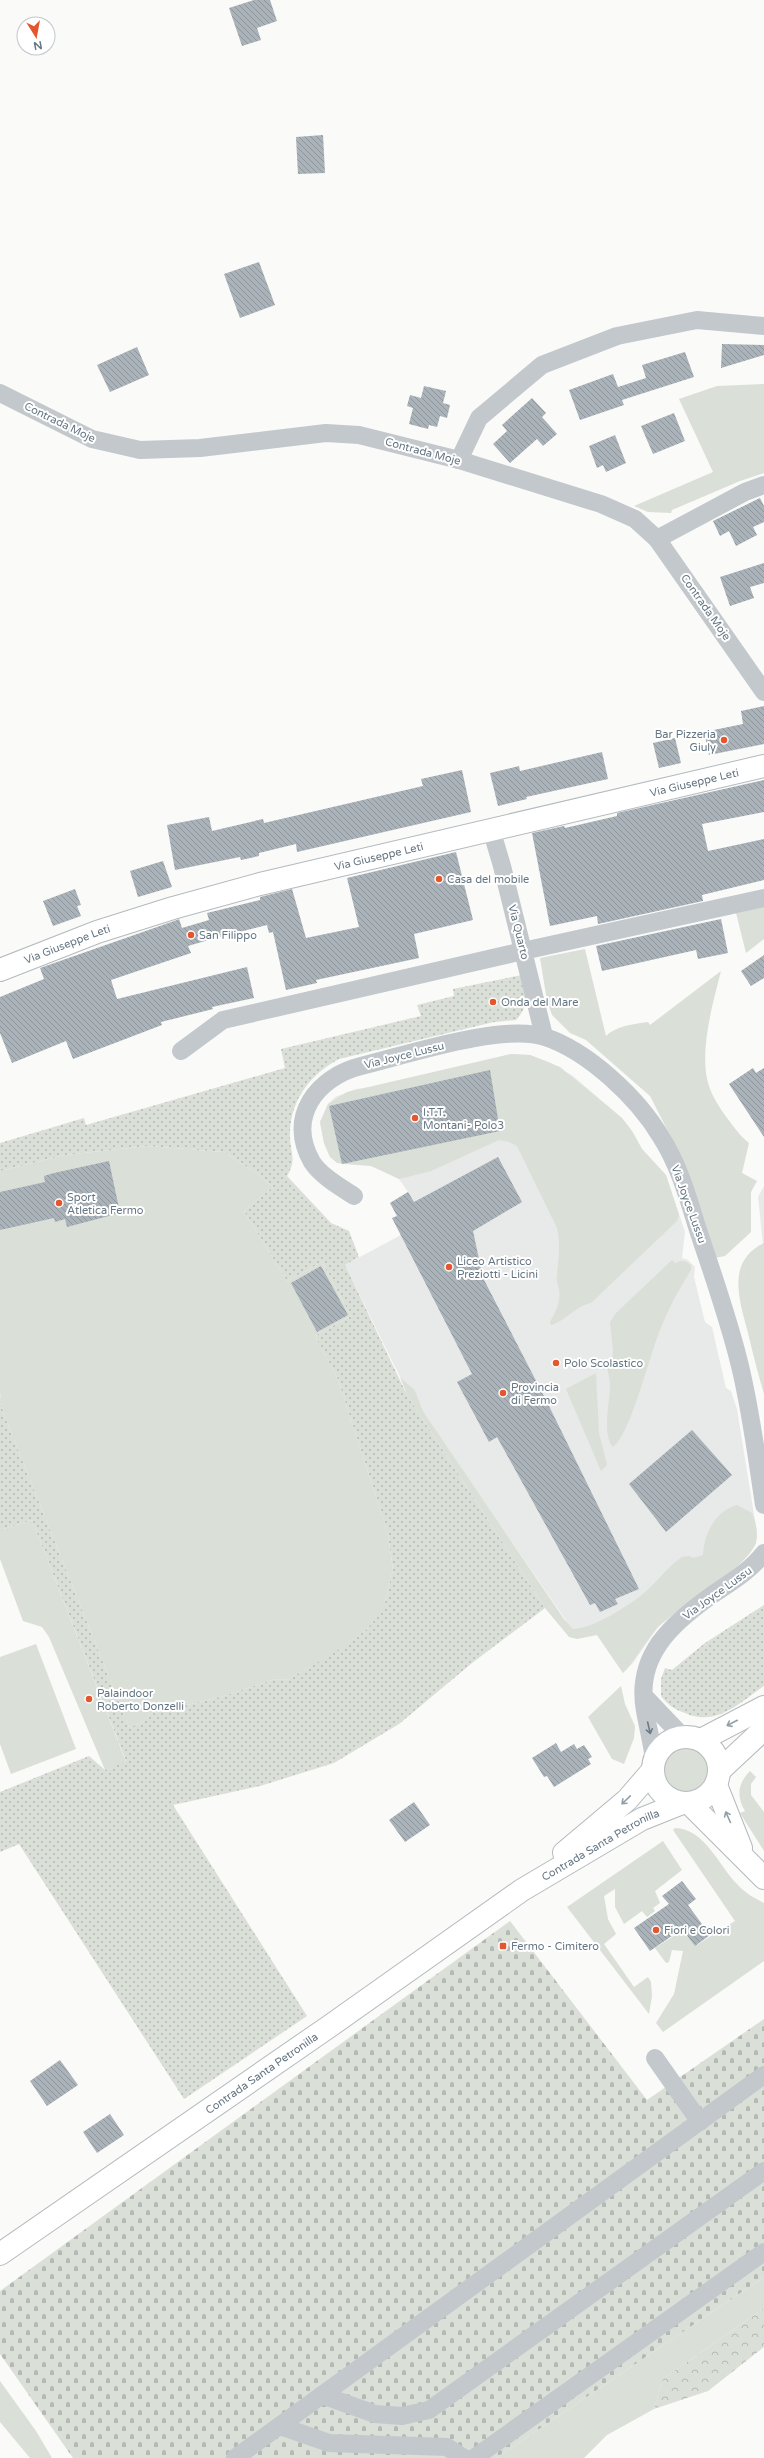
<svg xmlns="http://www.w3.org/2000/svg" width="764" height="2458" viewBox="0 0 764 2458" font-family="'Varela Round',sans-serif">
<style>
.built{fill:#e8e9e9}
.green{fill:#dadfd7}
.forest{fill:url(#forest-crowns)}
.cemetery{fill:url(#cemetery-stones)}
.park{fill:url(#park-dots)}
.building{fill:url(#building-back-hatch)}
.lines{fill:none;stroke-linecap:round;stroke-linejoin:round}
.secondary-casing{stroke:#b3babf;stroke-width:24}
.primary-casing{stroke:#b5babe;stroke-width:24}
.street{stroke:#c3c8cc;stroke-width:18}
.secondary{stroke:#fff;stroke-width:22}
.primary{stroke:#fff;stroke-width:22}
.oneway{stroke:#939fa8}
.oneway2{stroke:#6a7a87}
.poi-dot{fill:#e4572e;stroke:#fff;stroke-width:1.5}
.labels{text-anchor:middle;stroke-width:4;stroke-linejoin:round;paint-order:stroke}
.street-label{font-size:11px;fill:#657683;stroke:#fff}
.poi-label{font-size:11px;fill:#657683;stroke:#fff;text-anchor:start}
</style>
<defs>
<pattern id="forest-crowns" width="20" height="18" patternUnits="userSpaceOnUse"><rect width="20" height="18" fill="#dadfd7"/><path d="M2 6a3 3 0 1 1 6 0M12 15a3 3 0 1 1 6 0" fill="none" stroke="#b4b9b4"/></pattern>
<pattern id="cemetery-stones" width="16" height="16" patternUnits="userSpaceOnUse"><rect width="16" height="16" fill="#dadfd7"/><path d="M2 7V4a2 2 0 0 1 4 0v3zM10 15v-3a2 2 0 0 1 4 0v3z" fill="#b4b9b4"/></pattern>
<pattern id="park-dots" width="8" height="8" patternUnits="userSpaceOnUse"><rect width="8" height="8" fill="#dadfd7"/><path d="M2 2h.1M6 6h.1" fill="none" stroke="#b4b9b4" stroke-width="1.8" stroke-linecap="round"/></pattern>
<pattern id="building-back-hatch" width="6" height="6" patternUnits="userSpaceOnUse"><rect width="6" height="6" fill="#aab3b9"/><path d="M-1 5l2 2M0 0l6 6M5-1l2 2" fill="none" stroke="#8e969c"/></pattern>
</defs>
<rect width="100%" height="100%" fill="#fafaf8"/>
<!-- built -->
<g class="built">
<polygon points="511,1054 530,1055 549,1062 573,1076 622,1118 632,1131 642,1149 666,1175 685,1232 682,1258 688,1260 695,1267 694,1277 705,1322 712,1327 726,1388 731,1391 737,1409 757,1533 756,1544 739,1565 658,1627 633,1663 623,1673 597,1635 583,1629 573,1629 569,1625 479,1494 423,1411 415,1390 400,1377 345,1265 401,1235 392,1218 397,1216 390,1203 408,1192 399,1179 384,1171 371,1166 342,1164 330,1157 324,1143 320,1122 328,1104 335,1097 356,1089 380,1086"/>
<polygon points="764,1186 764,1254 758,1197"/>
</g>
<!-- green -->
<g class="green">
<polygon points="764,384 764,473 740,481 672,510 671,513 648,512 634,506 713,472 679,399 717,386"/>
<polygon points="764,907 764,939 746,953 736,913"/>
<path d="M585,949L606,1036C616,1026 633,1024 648,1022L650,1025L721,971C713,1003 698,1054 709,1086C713,1098 720,1108 727,1118C734,1127 740,1136 749,1143L742,1173L757,1181L751,1192V1232L725,1256L714,1258L679,1153L650,1096L586,1040L570,1033L552,1015L547,1001L540,958Z"/>
<path d="M511,1054L530,1055L560,1067L622,1118L632,1131L642,1149L666,1175L679,1215L677,1221L591,1303C575,1306 566,1321 551,1325L550,1322C556,1311 561,1302 559,1289C558,1285 556,1281 557,1277C558,1260 561,1245 557,1228L517,1146L509,1142L499,1140L431,1171L399,1179L371,1166L337,1163L330,1157L324,1143L320,1122L328,1104L347,1092Z"/>
<polygon points="147,1146 224,1152 258,1174 273,1187 244,1211 287,1281 322,1262 351,1316 315,1336 338,1379 388,1534 393,1570 385,1602 388,1606 366,1630 336,1652 287,1680 275,1679 224,1696 150,1714 142,1723 129,1727 3,1412 0,1393 0,1171 65,1155"/>
<path d="M764,1243V1394C758,1374 753,1354 748,1333C740,1301 725,1262 764,1243Z"/>
<path d="M672,1260L675,1263C682,1260 685,1260 691,1265V1270C679,1289 668,1309 660,1330C650,1353 631,1434 613,1447C601,1433 611,1399 610,1382C609,1377 608,1372 607,1367L612,1363L613,1350L610,1322L616,1313Z"/>
<polygon points="596,1373 599,1433 607,1465 601,1471 566,1389"/>
<path d="M400,1377L415,1390L423,1411L564,1619L573,1629C592,1629 629,1606 644,1593C657,1582 667,1567 682,1557L689,1556L693,1558L703,1555C704,1534 715,1511 737,1505L752,1513C756,1522 759,1535 755,1545C744,1570 682,1604 660,1625C646,1639 637,1659 623,1673L597,1635L577,1639L569,1637L545,1608L407,1395Z"/>
<polygon points="32,1520 126,1762 105,1770 49,1637 42,1627 23,1621 0,1559 0,1530"/>
<polygon points="36,1644 76,1749 11,1774 0,1744 0,1657"/>
<polygon points="621,1686 625,1704 635,1726 634,1738 624,1764 612,1759 588,1717"/>
<circle cx="686" cy="1769" r="27"/>
<path d="M750,1771L756,1777L751,1784V1795L764,1812V1851L740,1813L745,1811C736,1796 738,1783 750,1771Z"/>
<path d="M675,1828C704,1828 719,1866 737,1884C744,1892 754,1898 764,1903V1961L663,2032L656,2023L674,1994L683,1951L672,1950L669,1962L666,1963L655,1948L683,1930L695,1946L735,1921L673,1830Z"/>
<polygon points="663,1841 682,1870 655,1891 660,1903 653,1908 655,1911 647,1917 642,1911 624,1924 615,1907 615,1889 604,1896 608,1919 616,1934 604,1944 634,1987 648,1977 651,1982 652,1996 649,2014 567,1907"/>
<polygon points="764,2277 764,2308 663,2379 654,2409 607,2435 584,2458 496,2458"/>
<polygon points="0,2381 36,2431 52,2458 30,2458 0,2422"/>
</g>
<!-- forest -->
<polygon class="forest" points="764,2308 764,2347 708,2391 654,2409 663,2379"/>
<!-- cemetery -->
<polygon class="cemetery" points="510,1921 647,2100 764,2019 764,2277 496,2458 73,2458 0,2354 0,2291"/>
<!-- park -->
<g class="park">
<path d="M522,975C525,993 530,1006 516,1020L494,1022L339,1059C311,1074 291,1099 290,1132C289,1151 298,1158 287,1176L331,1223L349,1231L359,1257L345,1265L407,1395L545,1608L472,1663L399,1724L334,1763L260,1786L173,1805L307,2016L184,2099L19,1844L0,1852V1792L89,1756L105,1770L126,1761L32,1520L0,1530V1393L3,1412L129,1727L142,1723L150,1714L224,1696L275,1679L287,1680L335,1652L366,1630L387,1606L385,1602L393,1570L388,1534L338,1379L315,1336L351,1316L322,1262L287,1281L244,1211L273,1187L258,1174L224,1152L147,1146L65,1155L0,1171V1143L84,1118L86,1125L285,1068L281,1049L421,1016L417,1005L454,996L453,989Z"/>
<path d="M764,1605V1686C739,1703 717,1727 685,1713C674,1709 668,1705 661,1696V1679L665,1668L672,1670L705,1643Z"/>
</g>
<!-- building -->
<g class="building">
<polygon points="254,0 270,0 277,21 257,28 261,40 242,46 229,8"/>
<polygon points="323,135 325,173 298,174 296,137"/>
<polygon points="259,262 275,305 240,318 224,274"/>
<polygon points="722,344 764,345 764,355 721,368"/>
<polygon points="137,347 149,375 110,392 97,365"/>
<polygon points="685,352 694,377 622,400 624,405 580,420 569,390 613,374 618,387 646,378 642,365"/>
<polygon points="424,386 446,391 443,403 450,405 447,418 440,416 437,427 429,425 428,429 409,424 413,408 407,406 410,395 421,398"/>
<polygon points="532,398 546,413 542,417 557,434 543,446 537,439 510,463 493,444 507,431 502,425"/>
<polygon points="674,413 685,441 653,454 641,426"/>
<polygon points="615,435 626,463 606,472 603,465 597,468 589,446"/>
<polygon points="760,498 764,506 764,522 753,527 757,535 736,546 729,531 720,536 713,521"/>
<polygon points="764,563 764,583 750,587 754,598 730,606 720,577"/>
<polygon points="764,706 764,744 709,755 704,732 743,724 741,711"/>
<polygon points="675,738 681,763 659,768 653,743"/>
<polygon points="602,752 608,779 526,797 527,799 498,806 490,773 519,766 520,771"/>
<polygon points="462,770 471,812 297,852 296,844 259,853 259,856 241,860 240,857 175,870 167,825 209,817 212,831 263,819 264,823 423,786 421,779"/>
<polygon points="764,780 764,812 702,824 708,851 764,839 764,880 702,895 703,901 598,924 597,916 550,926 532,833 564,826 565,828 617,816 617,813"/>
<polygon points="456,852 473,920 414,934 419,958 316,980 317,983 286,990 273,932 269,933 267,925 205,941 188,946 191,953 111,980 117,999 247,967 254,998 212,1007 213,1009 161,1022 162,1025 73,1059 66,1041 12,1063 0,1033 0,997 44,979 40,968 177,920 179,919 182,928 209,920 207,913 260,900 260,897 292,889 306,938 359,927 347,878"/>
<polygon points="163,861 172,887 138,897 130,871"/>
<polygon points="75,889 81,905 77,906 81,916 53,926 43,901"/>
<polygon points="721,919 728,953 698,959 696,950 602,971 596,946"/>
<polygon points="764,955 764,978 751,986 741,971"/>
<polygon points="753,1068 756,1073 764,1068 764,1137 729,1084"/>
<polygon points="490,1070 500,1131 342,1164 329,1106"/>
<polygon points="498,1157 522,1202 473,1231 483,1278 548,1404 639,1589 615,1599 618,1604 600,1612 595,1603 590,1605 497,1437 489,1442 457,1382 472,1374 392,1218 397,1216 390,1203 408,1192 414,1202"/>
<polygon points="109,1161 120,1213 67,1227 65,1219 55,1222 54,1218 0,1230 0,1192 45,1182 44,1176 54,1173"/>
<polygon points="321,1266 348,1315 317,1332 291,1283"/>
<polygon points="692,1430 732,1475 666,1532 629,1484"/>
<polygon points="556,1743 561,1752 574,1744 577,1749 584,1745 592,1757 588,1759 591,1764 554,1787 547,1776 544,1777 532,1758"/>
<polygon points="414,1802 430,1825 405,1842 389,1820"/>
<polygon points="682,1881 696,1899 688,1905 710,1935 695,1946 682,1929 650,1951 634,1928 669,1904 662,1896"/>
<polygon points="60,2060 78,2085 47,2106 30,2081"/>
<polygon points="110,2114 124,2135 97,2153 83,2132"/>
</g>
<g class="lines">
<!-- secondary casing -->
<g class="secondary-casing">
<g id="secondary">
<path id="s1" d="M0,970L97,932L173,908L260,884L764,766"/>
<polyline points="716,1785 741,1848"/>
<polyline points="689,1803 764,1878"/>
</g>
</g>
<!-- primary casing -->
<g class="primary-casing">
<g id="primary">
<circle cx="686" cy="1770" r="33"/>
<polyline points="701,1740 764,1707"/>
<polyline points="719,1771 764,1729"/>
<polyline points="564,1853 627,1800 652,1771"/>
<path id="s2" d="M0,2254L327,2028L522,1890L642,1819L682,1803"/>
</g>
</g>
<!-- street -->
<g class="street">
<polyline points="0,393 92,439 140,450 200,448 326,433 359,435 459,460 601,504 635,519 657,539 764,692"/>
<polyline points="459,460 479,418 542,365 617,336 697,320 764,326"/>
<polyline points="657,539 745,492 764,485"/>
<polyline points="491,829 502,866 544,1036"/>
<polyline points="181,1051 223,1020 523,951 764,898"/>
<path d="M354,1196C340,1187 321,1176 312,1162C286,1117 317,1077 361,1066C406,1055 502,1023 545,1037C588,1051 638,1098 661,1137C679,1165 688,1198 698,1230C713,1275 729,1320 740,1366C751,1411 757,1459 764,1505"/>
<polyline points="644,1696 682,1736"/>
<path d="M654,1759C652,1743 648,1728 645,1711C635,1656 671,1624 712,1595C731,1582 750,1571 764,1553"/>
<polyline points="655,2058 700,2122"/>
<polyline points="322,2395 375,2414 402,2416 429,2410 764,2171"/>
<polyline points="280,2426 329,2443 447,2447 464,2458"/>
<polyline points="235,2458 764,2075"/>
<polyline points="474,2458 764,2252"/>
</g>
<!-- secondary -->
<use href="#secondary" class="secondary"/>
<!-- primary -->
<use href="#primary" class="primary"/>
</g>
<!-- one-way arrows -->
<defs><path id="oneway-shaft" d="M-6 0H5M1.5-3L5.5 0L1.5 3" fill="none" stroke-width="1.6" stroke-linecap="round" stroke-linejoin="round"/></defs>
<g class="oneway">
<use href="#oneway-shaft" transform="translate(732 1723) rotate(153)"/>
<use href="#oneway-shaft" transform="translate(626 1800) rotate(136)"/>
<use href="#oneway-shaft" transform="translate(728 1817) rotate(-114)"/>
</g>
<use class="oneway2" href="#oneway-shaft" transform="translate(649 1728) rotate(77)"/>
<!-- markers -->
<g class="poi-dot">
<circle cx="724" cy="740" r="4"/>
<circle cx="439" cy="879" r="4"/>
<circle cx="191" cy="935" r="4"/>
<circle cx="493" cy="1002" r="4"/>
<circle cx="415" cy="1118" r="4"/>
<circle cx="59" cy="1203" r="4"/>
<circle cx="449" cy="1267" r="4"/>
<circle cx="556" cy="1363" r="4"/>
<circle cx="503" cy="1393" r="4"/>
<circle cx="89" cy="1699" r="4"/>
<circle cx="656" cy="1930" r="4"/>
<rect x="499" y="1942" width="8" height="8" rx="2"/>
</g>
<g class="labels">
<!-- street labels -->
<g class="street-label">
<text transform="translate(60 422) rotate(26)" y="4">Contrada Moje</text>
<text transform="translate(423 451) rotate(15)" y="4">Contrada Moje</text>
<text transform="translate(706 607) rotate(55)" y="4">Contrada Moje</text>
<text dy="4" stroke="none"><textPath href="#s1" startOffset="720">Via Giuseppe Leti</textPath></text>
<text dy="4" stroke="none"><textPath href="#s1" startOffset="396">Via Giuseppe Leti</textPath></text>
<text transform="translate(519 932) rotate(76)" y="4">Via Quarto</text>
<text dy="4" stroke="none"><textPath href="#s1" startOffset="72">Via Giuseppe Leti</textPath></text>
<text transform="translate(404 1055) rotate(-14)" y="4">Via Joyce Lussu</text>
<text transform="translate(689 1204) rotate(70)" y="4">Via Joyce Lussu</text>
<text transform="translate(717 1593) rotate(-36)" y="4">Via Joyce Lussu</text>
<text dy="4" stroke="none"><textPath href="#s2" startOffset="727">Contrada Santa Petronilla</textPath></text>
<text dy="4" stroke="none"><textPath href="#s2" startOffset="318">Contrada Santa Petronilla</textPath></text>
</g>
<!-- poi labels -->
<g class="poi-label">
<text x="716" y="738" text-anchor="end">Bar Pizzeria<tspan x="716" dy="13">Giuly</tspan></text>
<text x="447" y="883">Casa del mobile</text>
<text x="199" y="939">San Filippo</text>
<text x="501" y="1006">Onda del Mare</text>
<text x="423" y="1116">I.T.T.<tspan x="423" dy="13">Montani- Polo3</tspan></text>
<text x="67" y="1201">Sport<tspan x="67" dy="13">Atletica Fermo</tspan></text>
<text x="457" y="1265">Liceo Artistico<tspan x="457" dy="13">Preziotti - Licini</tspan></text>
<text x="564" y="1367">Polo Scolastico</text>
<text x="511" y="1391">Provincia<tspan x="511" dy="13">di Fermo</tspan></text>
<text x="97" y="1697">Palaindoor<tspan x="97" dy="13">Roberto Donzelli</tspan></text>
<text x="664" y="1934">Fiori e Colori</text>
<text x="511" y="1950">Fermo - Cimitero</text>
</g>
</g>
<!-- north arrow -->
<g transform="translate(36 36) rotate(169)"><circle r="19" fill="#ffffff" stroke="#c1c8cd"/>
<path d="M0-3L7 15L0 10L-7 15Z" fill="#e4572e"/>
<text y="-6" font-size="11" font-weight="bold" text-anchor="middle" fill="#657683">N</text>
</g>
</svg>
